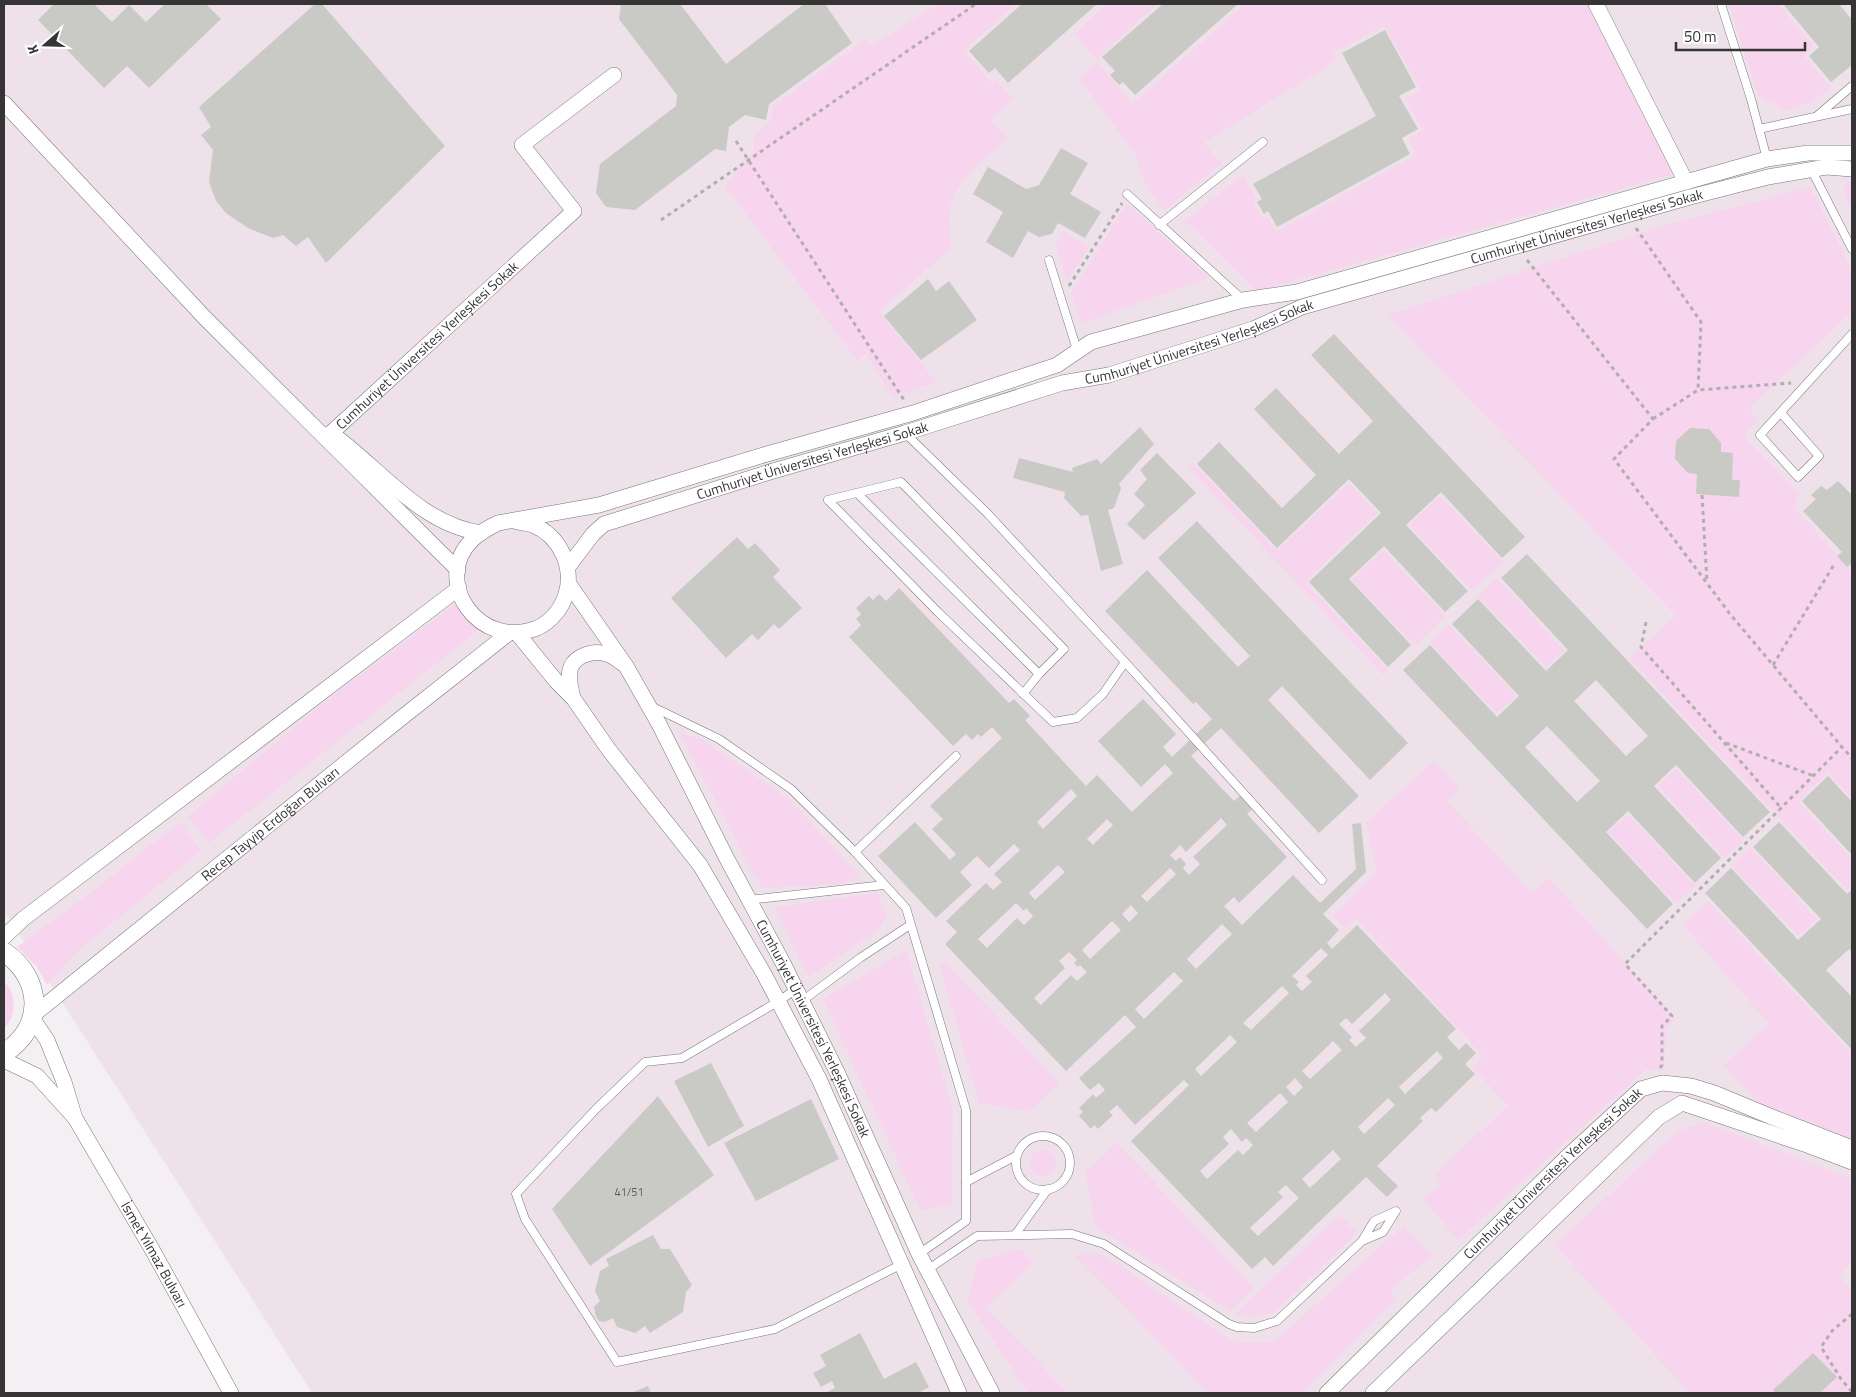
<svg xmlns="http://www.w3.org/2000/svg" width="1856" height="1397" viewBox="0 0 1856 1397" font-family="'Titillium Web',sans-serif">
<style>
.built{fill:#eee1ea}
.green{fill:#f8d5ee}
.building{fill:#c9cac5;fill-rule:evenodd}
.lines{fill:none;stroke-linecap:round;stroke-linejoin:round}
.service-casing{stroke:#797578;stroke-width:9}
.minor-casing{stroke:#797578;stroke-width:16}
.tertiary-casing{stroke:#797578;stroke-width:20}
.path{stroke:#b2aeb0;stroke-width:3;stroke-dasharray:4 4;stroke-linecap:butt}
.service{stroke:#fff;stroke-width:8}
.minor{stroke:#fff;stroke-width:15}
.tertiary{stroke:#fff;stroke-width:19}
.labels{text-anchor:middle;stroke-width:4;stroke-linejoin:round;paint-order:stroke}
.number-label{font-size:11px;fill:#5b5a59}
.street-label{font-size:14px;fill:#363435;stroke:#fff}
</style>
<rect width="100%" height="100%" fill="#f4eff2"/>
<!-- built -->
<polygon class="built" points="4,4 1852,4 1852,1393 312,1393 4,911"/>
<!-- green -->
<g class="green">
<path d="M939,4H1016L964,50L991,83L996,80L1013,98L991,121L1008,138C986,158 956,178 950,209C947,221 950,236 951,248L879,311L936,382L893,397L866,354L857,360L725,186L754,150L755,135L770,122L774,105L866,39L873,45Z"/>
<polygon points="1107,4 1157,4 1096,59 1074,34"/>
<path d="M1245,4H1587L1675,174L1257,291L1185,221L1243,175L1257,199L1253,201L1263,219L1267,216L1276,232L1416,155L1409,139L1423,130L1405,99L1421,90L1384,25L1333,53L1337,60L1204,143L1222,163L1165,210C1151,195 1140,178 1137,157L1080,79L1098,62L1132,104Z"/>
<polygon points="1729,4 1778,4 1814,47 1804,56 1831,88 1811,102 1787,111 1758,96"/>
<polygon points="1852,181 1852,207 1847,204 1844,189 1846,182"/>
<polygon points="1810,187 1852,270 1852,312 1749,408 1758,421 1743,435 1798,493 1795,508 1852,572 1852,799 1828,773 1798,801 1852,859 1852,885 1847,890 1629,658 1676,616 1388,315 1655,228"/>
<polygon points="1127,204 1209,278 1082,323 1071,293"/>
<polygon points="1063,231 1089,247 1067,281 1056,244"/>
<polygon points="1193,463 1277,551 1349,483 1377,513 1305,582 1388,670 1383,675 1189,468"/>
<polygon points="1440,496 1503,562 1472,591 1409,525"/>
<polygon points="1383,550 1445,616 1415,645 1352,580"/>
<polygon points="1497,578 1564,650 1546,667 1478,596"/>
<polygon points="459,601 481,628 209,843 188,816 323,703"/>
<polygon points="1448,624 1516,696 1497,713 1430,642"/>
<polygon points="679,732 703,740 789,799 860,876 841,884 762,888"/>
<polygon points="1434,761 1460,789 1447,801 1532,893 1549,878 1675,1019 1666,1028 1664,1069 1645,1070 1458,1240 1423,1199 1442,1183 1435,1174 1508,1106 1472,1067 1483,1056 1364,927 1356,918 1346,928 1333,916 1377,871 1366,822"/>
<polygon points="1676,769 1744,841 1725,858 1658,786"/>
<polygon points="1628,815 1695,886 1676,904 1609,832"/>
<polygon points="180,822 201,851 80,949 47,985 37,967 17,947 88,895"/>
<polygon points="1750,847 1817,919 1799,936 1731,865"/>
<polygon points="878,893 886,916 879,929 809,977 775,907"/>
<polygon points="1708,901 1852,1054 1852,1139 1758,1103 1724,1065 1769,1024 1683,925"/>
<polygon points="906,951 953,1110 952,1204 921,1211 823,999"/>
<polygon points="945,962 1059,1083 1029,1112 979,1103 940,966"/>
<path d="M4,981C17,995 17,1015 4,1029Z"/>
<polygon points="1704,1122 1852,1179 1852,1261 1839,1275 1852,1290 1852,1393 1686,1393 1686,1389 1555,1245 1678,1131"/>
<polygon points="1117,1143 1254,1288 1230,1311 1095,1226 1086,1173"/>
<circle cx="1043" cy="1163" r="13"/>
<polygon points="1339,1215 1357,1233 1273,1313 1248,1317 1235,1314"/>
<path d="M1403,1226L1432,1256L1390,1290L1397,1299L1302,1393H1208L1075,1255H1103L1230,1339C1247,1343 1260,1344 1276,1340Z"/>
<polygon points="1021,1249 1033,1262 986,1308 1068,1393 1028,1393 967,1300 978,1260"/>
</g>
<!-- building -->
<g class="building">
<polygon points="54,4 94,4 112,22 129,5 146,22 165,4 206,4 221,19 149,88 127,66 104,88 38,20"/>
<polygon points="315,4 322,4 445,146 326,263 308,237 296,246 283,235 273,238 248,228 226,213 216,201 209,182 213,150 201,135 211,127 199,107"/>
<polygon points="621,4 680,4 726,64 804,4 825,4 852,43 769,104 766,120 745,115 729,127 726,151 715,149 635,210 606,207 596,193 600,164 676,106 677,95 619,19"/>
<polygon points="1022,4 1097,4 1008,83 995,68 989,73 969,51"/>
<polygon points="1163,4 1238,4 1135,95 1123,82 1119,85 1110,75 1115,71 1102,57"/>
<polygon points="1783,4 1839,4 1852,20 1852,65 1831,82 1809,56 1819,47"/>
<polygon points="1385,30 1416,87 1399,96 1418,129 1402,138 1410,154 1277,227 1268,211 1264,214 1257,202 1262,199 1253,184 1376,116 1342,53"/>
<polygon points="1061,148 1088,163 1070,194 1101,212 1085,238 1058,223 1052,234 1039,237 1028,231 1013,258 986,242 1003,212 973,194 988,167 1026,189 1039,185"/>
<polygon points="928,279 936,291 949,281 977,320 921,360 884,316"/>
<polygon points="1334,334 1525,537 1502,558 1441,492 1406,525 1468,591 1445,612 1384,546 1349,579 1411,645 1388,667 1309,582 1381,513 1349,479 1277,548 1197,464 1219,442 1282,508 1316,475 1254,409 1276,388 1339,454 1373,421 1311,355"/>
<polygon points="1140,427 1154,444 1119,484 1121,488 1114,508 1108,510 1123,564 1101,571 1088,515 1081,516 1064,498 1065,492 1013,478 1019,458 1073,472 1072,468 1097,459 1101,464"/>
<polygon points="1690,428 1709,429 1721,443 1721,452 1733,453 1732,480 1740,480 1739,497 1696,494 1697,474 1688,473 1675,459 1676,441"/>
<polygon points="1157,453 1196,493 1144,540 1127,524 1145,505 1134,494 1147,479 1140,470"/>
<polygon points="1838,481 1852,495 1852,565 1851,564 1847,567 1837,556 1842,552 1803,511 1816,499 1811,495 1821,486 1827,490"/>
<path d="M1197,521L1408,743L1370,780L1282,686L1268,700L1359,796L1319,833L1221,728L1191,756L1234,801L1240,796L1252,809L1247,814L1287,857L1239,903L1234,897L1224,906L1242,925L1293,875L1320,903L1356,869L1352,824L1361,823L1366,872L1323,914L1339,930L1327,943L1332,949L1357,925L1456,1029L1447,1037L1459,1050L1466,1043L1476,1053L1465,1064L1475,1074L1436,1112L1431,1108L1420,1118L1423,1121L1377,1166L1398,1186L1387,1197L1366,1177L1273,1266L1265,1257L1252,1269L1131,1141L1189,1085L1184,1080L1135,1125L1117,1105L1109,1112L1113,1115L1098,1129L1094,1125L1091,1129L1079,1116L1083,1112L1079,1108L1093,1094L1096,1098L1105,1090L1099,1083L1090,1090L1079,1078L1136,1027L1125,1015L1066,1071L945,944L957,932L946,921L986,883L993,890L1002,882L994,874L1020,850L1014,844L989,868L977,856L960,872L972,885L936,918L878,856L915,822L950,860L956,854L932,829L943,819L930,806L1002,738L992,727L981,737L978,734L972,740L966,734L953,746L849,637L861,625L856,619L861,614L856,608L869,596L873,600L879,594L886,601L899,588L1009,703L1014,699L1030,716L1025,720L1086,786L1097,775L1132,812L1173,773L1165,764L1141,787L1098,741L1143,699L1176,734L1163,747L1172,757L1212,719L1196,702L1193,704L1105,611L1147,570L1238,667L1250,656L1158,558ZM1071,789L1077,796L1043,829L1037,822ZM1221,818L1227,825L1193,857L1200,864L1189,875L1183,868L1186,864L1180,857L1176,861L1170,855L1180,845L1186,852ZM1107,819L1113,825L1093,845L1087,839ZM1058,865L1065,872L1035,900L1029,893ZM1170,868L1176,874L1147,902L1141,896ZM1016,903L1024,911L1026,908L1033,916L1024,925L1017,918L987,948L978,939ZM1131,905L1138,913L1129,922L1122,914ZM1112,921L1121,930L1090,959L1082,950ZM1222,924L1232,934L1196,969L1187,959ZM1321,948L1328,955L1306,976L1312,982L1302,991L1296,985L1299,982L1292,976ZM1069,952L1077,960L1074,963L1078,967L1080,965L1087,972L1077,981L1071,975L1041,1005L1034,998L1065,968L1059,961ZM1174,972L1183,981L1144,1019L1135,1009ZM1282,986L1289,993L1251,1030L1243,1023ZM1385,993L1391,1000L1359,1031L1366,1038L1356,1047L1349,1040L1352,1037L1339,1024L1346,1018L1352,1024ZM1230,1035L1237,1042L1201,1076L1195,1069ZM1333,1041L1342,1050L1310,1079L1302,1071ZM1437,1051L1443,1058L1405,1094L1399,1087ZM1295,1078L1303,1087L1294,1096L1286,1087ZM1280,1093L1288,1102L1256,1132L1247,1123ZM1388,1098L1395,1105L1364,1134L1358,1127ZM1231,1129L1242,1142L1246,1138L1253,1145L1243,1155L1238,1150L1207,1179L1200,1171L1229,1144L1223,1137ZM1333,1150L1341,1159L1310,1188L1302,1179ZM1286,1185L1299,1198L1258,1236L1250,1228L1283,1197L1278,1192Z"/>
<polygon points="737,537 748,549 755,543 780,570 773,577 802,608 779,629 774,624 758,640 752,634 726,658 671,598"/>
<path d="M1527,554L1770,812L1743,837L1676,765L1654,786L1721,858L1695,883L1628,811L1606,832L1673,904L1647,929L1403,670L1430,645L1497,717L1519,696L1452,624L1478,599L1546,671L1568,650L1501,578ZM1596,680L1648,736L1626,756L1574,701ZM1547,726L1600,781L1577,802L1525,747Z"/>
<polygon points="1828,776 1852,802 1852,855 1802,801"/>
<polygon points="1779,822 1847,894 1852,889 1852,952 1849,949 1826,970 1852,997 1852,1050 1705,893 1731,868 1798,940 1821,919 1753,847"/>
<polygon points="711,1063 744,1126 708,1147 674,1081"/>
<polygon points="658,1096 714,1175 590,1266 552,1209"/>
<polygon points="811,1099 839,1159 756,1201 724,1143"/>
<polygon points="653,1235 661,1249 670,1249 692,1285 686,1292 683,1312 650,1333 645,1326 635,1333 617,1327 613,1318 605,1322 599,1321 596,1317 594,1307 600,1301 595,1291 600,1271 609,1266 606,1259"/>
<polygon points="860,1333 884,1379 916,1362 929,1387 918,1393 825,1393 835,1388 832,1381 821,1387 813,1373 826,1366 820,1355"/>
<polygon points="1813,1353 1837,1377 1820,1393 1776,1393 1773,1390"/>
<polygon points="648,1386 651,1393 631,1393"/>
</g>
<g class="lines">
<!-- service casing -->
<g class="service-casing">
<g id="service">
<polyline points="1721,4 1751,99 1767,159"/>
<polyline points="1817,116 1852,86"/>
<polyline points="1759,129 1852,109"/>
<polyline points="1811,169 1852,249"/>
<polyline points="1127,194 1243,300"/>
<polyline points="1159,225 1263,142"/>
<polyline points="1049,260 1077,350"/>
<polyline points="1781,413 1819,456 1798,477 1760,435 1852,334"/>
<polyline points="905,433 988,514 1125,662 1322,880"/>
<polyline points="857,493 1039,674"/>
<polyline points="828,500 938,612 1053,722 1077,718 1103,694 1125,662"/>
<polyline points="828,500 901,482 1064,649 1039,674 1023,694"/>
<polyline points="651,706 719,739 791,789 855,852 906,908 966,1110 966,1221 919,1254"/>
<polyline points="855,852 956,756"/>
<polyline points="748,900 884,885"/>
<polyline points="796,989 779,1001 682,1058 645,1062 596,1109 516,1194 525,1219 617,1362 775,1329 902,1264"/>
<polyline points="802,1001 860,958 910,925"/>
<circle cx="1043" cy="1163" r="27"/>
<polyline points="966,1182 1016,1156"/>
<polyline points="1015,1235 1048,1189"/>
<polyline points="927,1270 977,1236 1072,1234 1104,1244 1229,1324 1237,1327 1254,1328 1277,1321 1362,1241 1383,1232 1396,1211 1374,1221 1362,1241"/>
</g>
</g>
<!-- minor casing -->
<g class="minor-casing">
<g id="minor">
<polyline points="1596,4 1686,182"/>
<polyline points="4,103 205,318 458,570"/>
<path id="s1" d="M331,433L574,211L522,145L614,75"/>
<path d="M331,433C379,467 419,524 481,533"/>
<path d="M514,521C520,523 527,523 533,525C560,536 574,567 566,594C562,608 551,622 537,628C479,651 431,581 472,540C480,532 488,528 498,523L599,505L767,454L913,413L1057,365L1091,342L1243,300L1297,292L1767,159L1808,153H1852"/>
<path id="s2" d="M568,567L593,534L604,524L773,471L905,433L1062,383L1109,375L1253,329L1302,307L1690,197L1768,177L1826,167L1852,169"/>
<path id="s3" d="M569,584L626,666L659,724L726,857L783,963L837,1072L919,1254L992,1393"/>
<polyline points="517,633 556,681 573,698 609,750 700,865 764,974 819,1079 959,1393"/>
<path d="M573,698C571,689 567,676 571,667C576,655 594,650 606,654C611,655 618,660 623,664"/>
<polyline points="4,937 23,919 459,588"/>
<path id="s4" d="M32,1016L400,719L509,633"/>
<polyline points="32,1018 47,1040 64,1082 74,1115"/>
<path id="s5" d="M4,1060L37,1076L75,1118L153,1251L231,1393"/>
<path id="s6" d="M1327,1393L1566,1158L1641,1089L1662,1083L1691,1086L1714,1093L1772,1117L1852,1148"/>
<polyline points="1373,1393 1659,1117 1682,1103 1807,1145 1852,1162"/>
</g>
</g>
<!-- tertiary casing -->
<g class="tertiary-casing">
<path id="tertiary" d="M4,952C43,978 45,1028 4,1053"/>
</g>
<!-- path -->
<g class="path">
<polyline points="736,141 904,400"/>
<polyline points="661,220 976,4"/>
<polyline points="1636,228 1701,322 1698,390"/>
<polyline points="1527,260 1653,419 1614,459 1730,614 1842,747 1852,758"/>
<polyline points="1069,286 1122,203"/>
<polyline points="1653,419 1698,390 1791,383"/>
<polyline points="1702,495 1707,582"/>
<polyline points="1646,622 1641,647 1782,809"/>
<polyline points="1773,665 1835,563"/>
<polyline points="1726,743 1814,776"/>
<polyline points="1660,1068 1662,1065 1662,1026 1672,1016 1625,964 1842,747"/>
<polyline points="1852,1314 1832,1331 1821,1347 1841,1379 1852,1392"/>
</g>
<!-- service -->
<use href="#service" class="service"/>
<!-- minor -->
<use href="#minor" class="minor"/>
<!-- tertiary -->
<use href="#tertiary" class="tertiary"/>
</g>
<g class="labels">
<!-- number labels -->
<g class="number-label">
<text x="629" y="1196">41/51</text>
</g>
<!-- street labels -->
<g class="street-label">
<text dy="5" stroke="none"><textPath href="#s2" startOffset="1084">Cumhuriyet Üniversitesi Yerleşkesi Sokak</textPath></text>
<text dy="5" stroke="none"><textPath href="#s2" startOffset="679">Cumhuriyet Üniversitesi Yerleşkesi Sokak</textPath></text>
<text dy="5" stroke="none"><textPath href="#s1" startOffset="130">Cumhuriyet Üniversitesi Yerleşkesi Sokak</textPath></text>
<text dy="5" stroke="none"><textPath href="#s2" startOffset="274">Cumhuriyet Üniversitesi Yerleşkesi Sokak</textPath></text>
<text dy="5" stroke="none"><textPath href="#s4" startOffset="306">Recep Tayyip Erdoğan Bulvarı</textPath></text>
<text dy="5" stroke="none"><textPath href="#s3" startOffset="508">Cumhuriyet Üniversitesi Yerleşkesi Sokak</textPath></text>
<text dy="5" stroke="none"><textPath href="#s6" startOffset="315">Cumhuriyet Üniversitesi Yerleşkesi Sokak</textPath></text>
<text dy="5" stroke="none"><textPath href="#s5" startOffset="251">İsmet Yılmaz Bulvarı</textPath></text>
</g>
</g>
<!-- border -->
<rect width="1856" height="1397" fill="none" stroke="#363435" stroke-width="10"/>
<!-- north arrow -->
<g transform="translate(45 45) rotate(250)" stroke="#ffffff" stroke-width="4" paint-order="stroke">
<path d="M0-4L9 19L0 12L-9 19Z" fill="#363435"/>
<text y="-8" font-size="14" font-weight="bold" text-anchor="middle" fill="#363435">K</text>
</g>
<!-- scale -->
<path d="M1676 42v8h129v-8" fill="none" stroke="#363435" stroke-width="2.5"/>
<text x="1684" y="42" font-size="15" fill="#363435" stroke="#ffffff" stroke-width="4" paint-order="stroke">50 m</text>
</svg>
